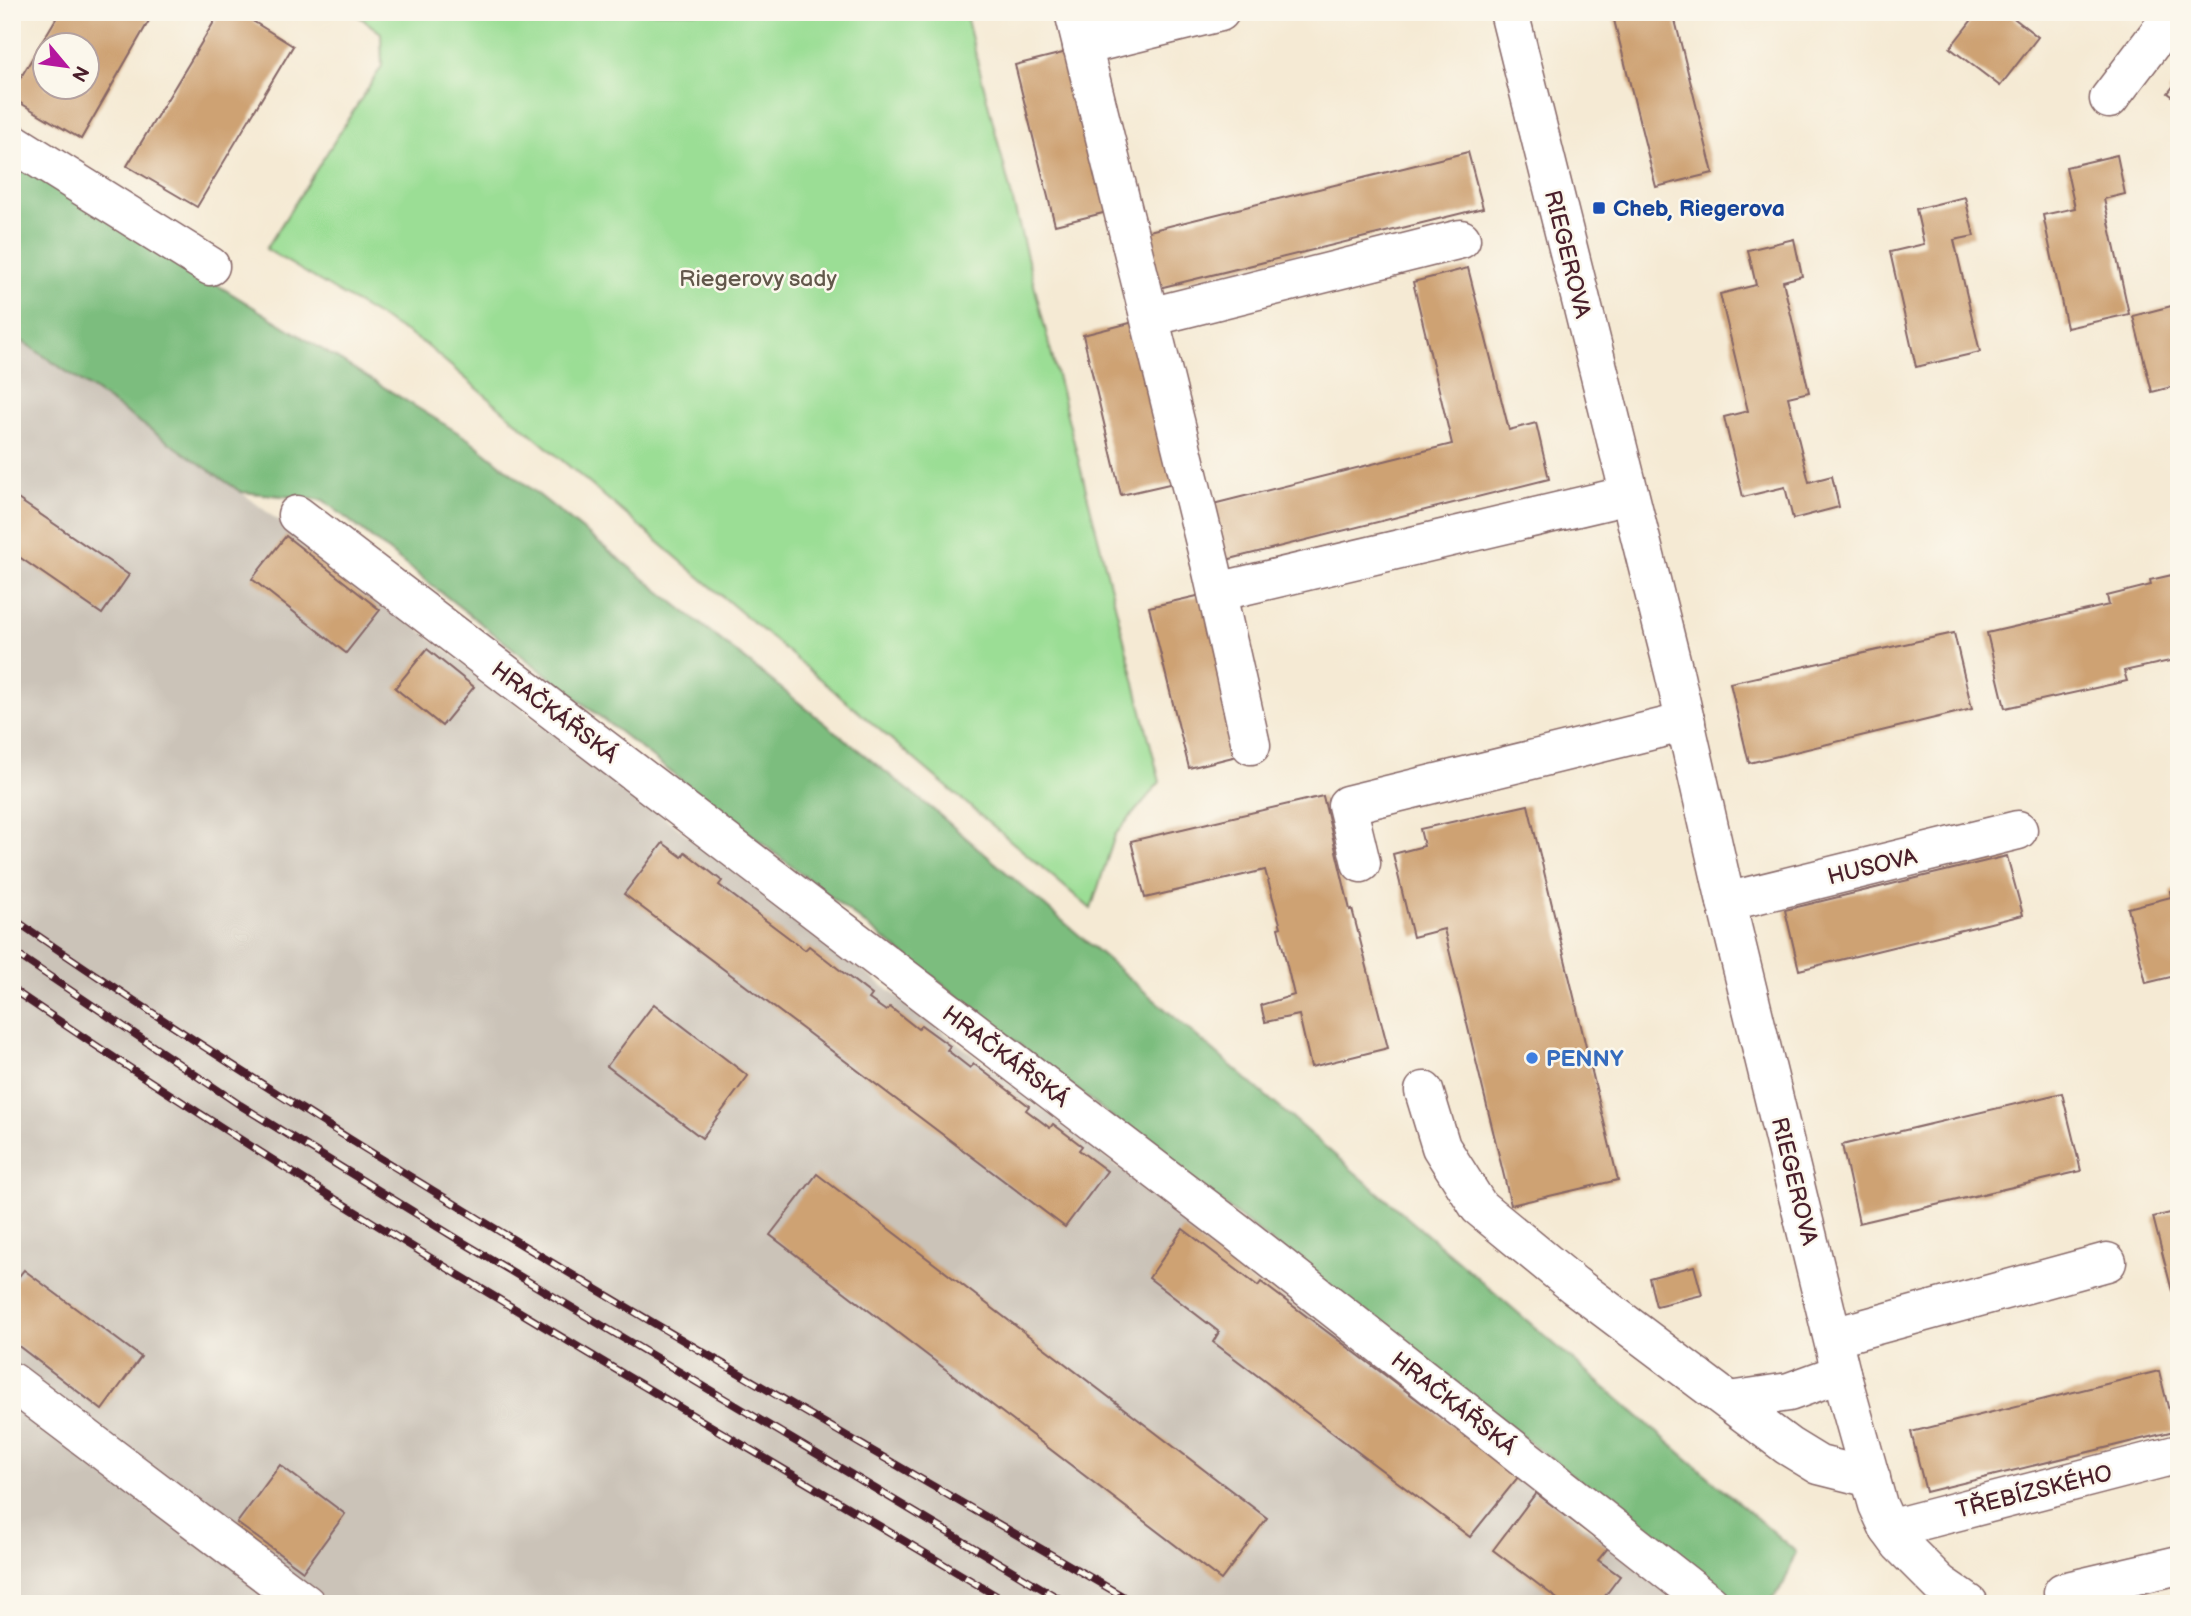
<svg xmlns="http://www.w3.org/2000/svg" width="2191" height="1616" viewBox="0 0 2191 1616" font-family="'Balsamiq Sans',sans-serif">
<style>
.industrial{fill:#cbc3b8}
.green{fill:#9bde95;stroke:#727e60;stroke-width:2}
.forest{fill:#7cbd7e;stroke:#636e54;stroke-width:2}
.building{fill:#cea273;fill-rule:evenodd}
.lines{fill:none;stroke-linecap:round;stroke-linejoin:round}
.minor-casing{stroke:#866666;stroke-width:41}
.minor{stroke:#fff;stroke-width:38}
.rail-casing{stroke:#4a1f2b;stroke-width:8}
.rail{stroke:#fbf7ec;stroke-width:5;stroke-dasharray:16;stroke-linecap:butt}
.transit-dot{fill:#1a4fb4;stroke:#fbf7ec;stroke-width:2.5}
.shop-dot{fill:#3f7fe0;stroke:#fbf7ec;stroke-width:2.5}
.labels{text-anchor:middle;stroke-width:5;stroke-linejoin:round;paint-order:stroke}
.transit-label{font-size:23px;font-weight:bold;fill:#164399;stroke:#fbf7ec;text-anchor:start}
.street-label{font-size:23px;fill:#4a1f2b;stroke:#fbf7ec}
.park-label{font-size:23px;fill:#62584b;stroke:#fbf7ec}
.shop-label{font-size:23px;font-weight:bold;fill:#366cbe;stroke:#fbf7ec;text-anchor:start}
</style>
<rect width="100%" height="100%" fill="#fbf7ec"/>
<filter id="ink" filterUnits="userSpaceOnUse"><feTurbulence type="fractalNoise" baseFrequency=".0143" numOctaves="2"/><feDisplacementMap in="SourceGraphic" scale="14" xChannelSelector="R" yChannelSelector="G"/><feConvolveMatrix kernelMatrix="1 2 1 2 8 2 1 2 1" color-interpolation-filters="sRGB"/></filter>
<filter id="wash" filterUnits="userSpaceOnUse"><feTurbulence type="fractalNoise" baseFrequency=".00686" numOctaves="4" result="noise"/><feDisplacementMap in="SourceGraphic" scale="28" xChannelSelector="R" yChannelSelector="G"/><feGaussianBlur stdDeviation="1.57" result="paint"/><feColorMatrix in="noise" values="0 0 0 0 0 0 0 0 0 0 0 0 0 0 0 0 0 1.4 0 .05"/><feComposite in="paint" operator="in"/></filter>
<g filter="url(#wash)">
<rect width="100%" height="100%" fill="#f5ead4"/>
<!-- industrial -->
<polygon class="industrial" points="12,334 241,492 1687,1604 12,1604"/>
<!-- green -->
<polygon class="green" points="353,12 965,12 1160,782 1115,835 1091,909 425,344 266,249 382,66 381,33"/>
<!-- forest -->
<path class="forest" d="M12,159L470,440L936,812L1796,1552C1781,1588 1784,1604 1740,1604L1421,1359L323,500L241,492L12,334Z"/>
<g id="blocks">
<!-- building -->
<g class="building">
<path d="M60,12H154L81,139L12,98V92ZM46,46H88V88H46Z"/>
<polygon points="220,12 238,12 293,46 197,207 127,166"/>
<polygon points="1612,12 1673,12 1713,173 1656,187"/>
<polygon points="1978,12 2006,12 2038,37 2000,86 1950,48"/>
<polygon points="1071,51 1111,211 1055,225 1015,65"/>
<polygon points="2179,79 2179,101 2168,93"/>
<polygon points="1468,152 1483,208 1159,288 1145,232"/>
<polygon points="2117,155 2125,194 2104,199 2129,314 2067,328 2043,215 2075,208 2066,167"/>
<polygon points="1965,197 1974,236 1954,240 1980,352 1916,367 1890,252 1924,244 1916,209"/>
<polygon points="1794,239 1802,276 1783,281 1809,392 1788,397 1809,482 1832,476 1839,507 1793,519 1785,487 1743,497 1724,417 1748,411 1720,294 1756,285 1748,250"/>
<polygon points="1468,268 1509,430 1536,423 1549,479 1226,560 1213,504 1452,444 1413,282"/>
<polygon points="2179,304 2179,385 2152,392 2133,316"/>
<polygon points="1138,321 1178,482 1121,495 1083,335"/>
<polygon points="12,495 129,575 102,614 12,552"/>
<polygon points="286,536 380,610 346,653 252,579"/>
<polygon points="2172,575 2174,580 2179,579 2179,659 2124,671 2127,681 2005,708 1987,633 2109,605 2107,596 2151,585 2150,580"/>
<polygon points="1206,594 1245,754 1189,768 1149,607"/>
<polygon points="1954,633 1972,709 1749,763 1730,683"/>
<polygon points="427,649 474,687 442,726 395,688"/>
<polygon points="1323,796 1350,910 1352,909 1388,1048 1311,1067 1299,1015 1265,1022 1261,1005 1294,995 1278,928 1281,927 1265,870 1145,898 1131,841"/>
<polygon points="1528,805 1618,1180 1511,1205 1444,929 1413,937 1393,854 1424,846 1420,829"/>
<polygon points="663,843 682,857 685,852 722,881 719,885 805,950 809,946 872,995 869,999 886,1011 890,1007 918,1029 921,1025 950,1046 947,1050 970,1068 974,1064 1029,1106 1026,1110 1050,1128 1053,1124 1082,1146 1079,1150 1107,1171 1065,1227 624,894"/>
<polygon points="2007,856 2023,915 1799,970 1785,910"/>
<polygon points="2179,889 2179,975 2146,983 2128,908 2171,897 2170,891"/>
<polygon points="654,1004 748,1076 702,1138 607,1066"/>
<polygon points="2062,1093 2081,1171 1859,1223 1842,1145"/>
<polygon points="817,1174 1267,1518 1221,1580 770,1235"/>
<polygon points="2179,1211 2179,1290 2172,1291 2153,1217"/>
<polygon points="1183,1229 1258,1286 1261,1282 1519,1476 1470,1537 1213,1342 1219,1332 1149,1278"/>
<polygon points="1694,1266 1702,1295 1656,1306 1649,1278"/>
<polygon points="24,1270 141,1357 102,1410 12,1341 12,1285"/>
<polygon points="2159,1371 2174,1431 1926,1492 1911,1432"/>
<polygon points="280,1465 345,1514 303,1571 237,1523"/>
<polygon points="1536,1493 1608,1548 1598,1560 1620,1576 1599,1604 1564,1604 1493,1550"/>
</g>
</g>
</g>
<g filter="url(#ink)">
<use href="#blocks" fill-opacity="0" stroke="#866666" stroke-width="2"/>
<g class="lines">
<!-- minor casing -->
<g class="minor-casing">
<g id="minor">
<polyline points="1074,12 1211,567 1251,745"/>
<polyline points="1509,12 1674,672 1726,902 1841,1373 1878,1505 1889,1529 1900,1544 1940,1584 1969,1604"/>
<polyline points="1082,46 1220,12"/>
<polyline points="2109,99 2175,12"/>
<polyline points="12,142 210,266"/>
<polyline points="1150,317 1461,239"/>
<polyline points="297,515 1237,1232 1710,1604"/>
<polyline points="1217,592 1629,495"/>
<polyline points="1361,863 1347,805 1686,722"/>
<polyline points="1726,902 2018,830"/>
<polyline points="1424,1091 1441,1147 1479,1207 1574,1285 1788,1446 1819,1465 1871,1478"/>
<polyline points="1833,1337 2107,1262"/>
<polyline points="12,1382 306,1604"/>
<polyline points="1729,1401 1789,1392 1841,1373"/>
<polyline points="1889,1529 2179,1454"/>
<polyline points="2063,1592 2179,1565"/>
</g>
</g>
<!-- minor -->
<use href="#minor" class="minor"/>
<!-- rail casing -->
<g class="rail-casing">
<g id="rail">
<path d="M12,918C373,1168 757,1383 1136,1604"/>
<polyline points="12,951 240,1105 459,1240 1068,1604"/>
<path d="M12,989C335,1210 675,1403 1010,1604"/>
</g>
</g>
<!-- rail -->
<use href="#rail" class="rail"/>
</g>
</g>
<!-- markers -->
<rect class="transit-dot" x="1592" y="201" width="14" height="14" rx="3.5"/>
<circle class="shop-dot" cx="1532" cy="1058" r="7"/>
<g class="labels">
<!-- transit labels -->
<g class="transit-label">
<text x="1613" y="216">Cheb, Riegerova</text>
</g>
<!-- street labels -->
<g class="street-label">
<text transform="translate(1568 254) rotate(76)" y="8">RIEGEROVA</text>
<text transform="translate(555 712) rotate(37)" y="8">HRAČKÁŘSKÁ</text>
<text transform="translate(1872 866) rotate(-14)" y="8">HUSOVA</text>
<text transform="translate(1006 1056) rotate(37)" y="8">HRAČKÁŘSKÁ</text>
<text transform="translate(1795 1181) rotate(76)" y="8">RIEGEROVA</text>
<text transform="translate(1454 1403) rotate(38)" y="8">HRAČKÁŘSKÁ</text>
<text transform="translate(2034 1491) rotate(-14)" y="8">TŘEBÍZSKÉHO</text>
</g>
<!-- park labels -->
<g class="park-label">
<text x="758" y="286">Riegerovy sady</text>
</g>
<!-- shop labels -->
<g class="shop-label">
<text x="1546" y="1066">PENNY</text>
</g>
</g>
<!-- margin -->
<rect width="2191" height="1616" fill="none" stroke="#fbf7ec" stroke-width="42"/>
<!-- north arrow -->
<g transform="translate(66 66) rotate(119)"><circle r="33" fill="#fbf7ec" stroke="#b4a19f" stroke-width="2"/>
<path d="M0-5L12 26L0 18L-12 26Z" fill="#b5179e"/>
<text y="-10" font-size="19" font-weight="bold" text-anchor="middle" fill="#4a1f2b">N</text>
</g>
</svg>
